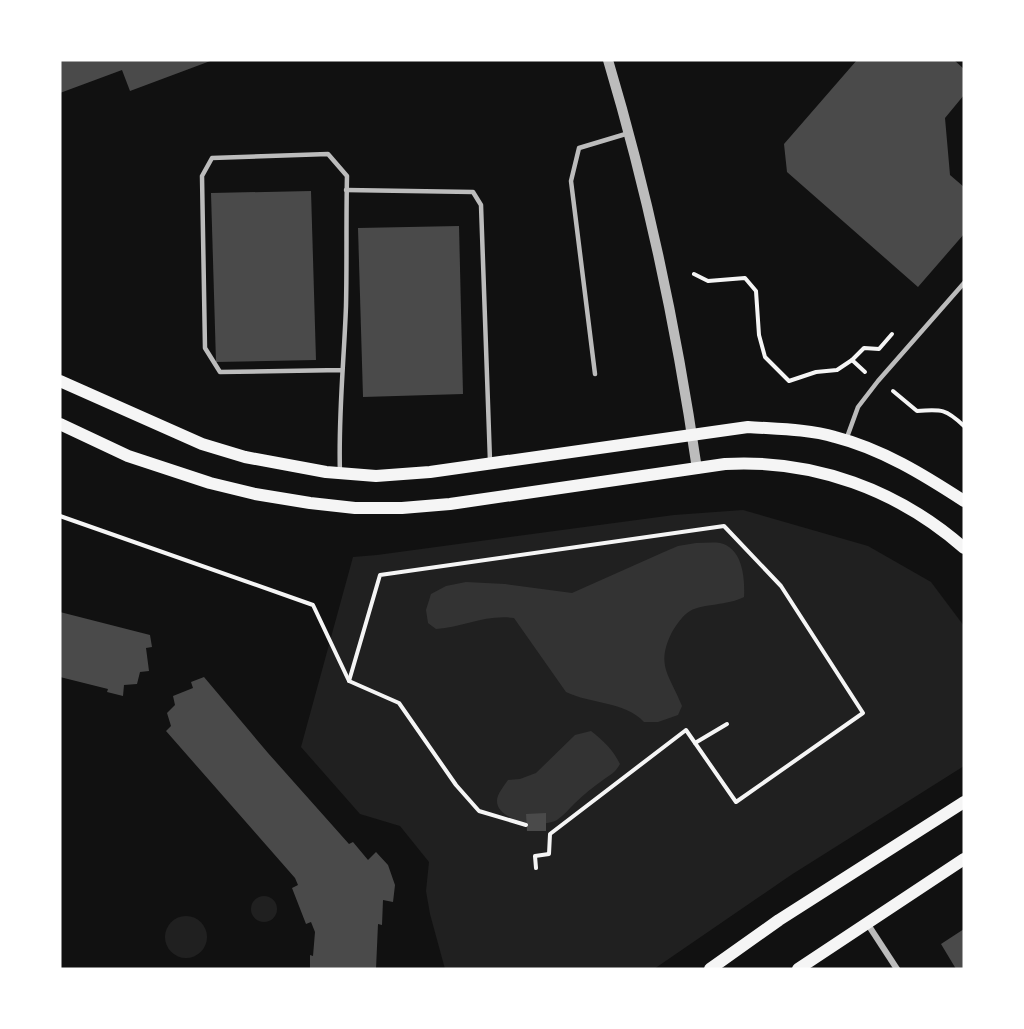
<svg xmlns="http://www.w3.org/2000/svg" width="1024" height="1029" viewBox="0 0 1024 1029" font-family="Ubuntu,sans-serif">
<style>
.green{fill:#202020}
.water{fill:#333}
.building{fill:#4a4a4a}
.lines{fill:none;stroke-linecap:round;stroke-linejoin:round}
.path{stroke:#f5f5f5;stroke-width:4}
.service{stroke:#bcbcbc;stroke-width:4.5}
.minor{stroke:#bcbcbc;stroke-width:6}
.tertiary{stroke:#bcbcbc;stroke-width:10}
.secondary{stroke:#f5f5f5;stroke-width:12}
</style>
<rect width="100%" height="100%" fill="#111"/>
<!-- green -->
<g class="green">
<polygon points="743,510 868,546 931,582 964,626 964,766 791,875 654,969 445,969 430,914 426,891 429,862 400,826 360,814 301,747 353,557 377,555 674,515"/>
<circle cx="264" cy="909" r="13"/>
<circle cx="186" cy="937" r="21"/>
</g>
<!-- water -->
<g class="water">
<path d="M696,543C704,543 713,542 720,543C743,548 745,579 744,597C727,606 704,603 690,611C682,616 677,624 672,632C655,666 670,675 682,706L678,715L658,722H644C625,701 590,704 566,692L514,618C486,614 464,627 436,629L428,623L426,610L431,594L446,586L466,582L505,584L572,593L664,552L678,546Z"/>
<path d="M591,731C604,741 613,750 620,764C615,773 611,774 603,780C593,787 583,795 574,804C569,809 563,816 557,820C544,828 497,822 497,801C497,794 504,786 508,780L520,779L536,773L575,735Z"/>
</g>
<!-- building -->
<g class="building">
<polygon points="60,60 213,60 130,91 122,70 60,93"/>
<polygon points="857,60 954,60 964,69 964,95 945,118 950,175 964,187 964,234 918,287 787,172 784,144"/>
<polygon points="311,191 316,360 216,362 211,193"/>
<polygon points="459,226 463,394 363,397 358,228"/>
<polygon points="60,612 150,635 152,647 146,648 149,671 140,672 137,684 124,685 123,696 107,692 108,689 60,677"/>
<polygon points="204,677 268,753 349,844 353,842 368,860 376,852 388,865 395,885 393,902 383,900 382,925 378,924 376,969 310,969 310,955 313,956 315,932 311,922 306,924 292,888 298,885 295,878 166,731 171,726 167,713 175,705 173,696 193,688 191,682"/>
<polygon points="546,813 546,831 527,831 526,814"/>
<polygon points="964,929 964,969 956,969 941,944"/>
</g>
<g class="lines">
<!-- path -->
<g class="path">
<polyline points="694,274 708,281 745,278 756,291 759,335 765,357 789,381 816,372 837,370 852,360"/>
<polyline points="865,372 852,360 864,348 879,349 892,334"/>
<path d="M893,391L917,411C942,409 946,409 964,426"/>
<polyline points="60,516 313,605 349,681 399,703 456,785 479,811 526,825"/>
<polyline points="349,681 380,575 724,526 781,586 863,713 736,802 686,730 550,834 549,854 535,856 536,868"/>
<polyline points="695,743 727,724"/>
</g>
<!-- service -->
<g class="service">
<polyline points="346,190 473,192 481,205 490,461"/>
<polyline points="595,374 571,181 579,148 629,133"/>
<polyline points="846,440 858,407 878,381 964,283"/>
<path d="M340,473C338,417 344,362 346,306C347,263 346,219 347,176L328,154L212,158L202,176L205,348L220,372L342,370"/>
</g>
<!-- minor -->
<polyline class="minor" points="867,923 897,969"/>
<!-- tertiary -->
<path class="tertiary" d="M608,60C648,194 677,331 697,469"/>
<!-- secondary -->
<g class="secondary">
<path d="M60,381L202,444L245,457L326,472L376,476L430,472L748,427C776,429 808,429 835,437C882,449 924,475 964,501"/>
<path d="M60,424L128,456L210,483L255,494L310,503L355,508H402L450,504L725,464C814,459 898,490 964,548"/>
<polyline points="710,969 779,920 964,802"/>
<polyline points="798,969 964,859"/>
</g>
</g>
<!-- border -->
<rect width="1024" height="1029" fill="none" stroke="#ffffff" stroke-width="123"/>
</svg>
